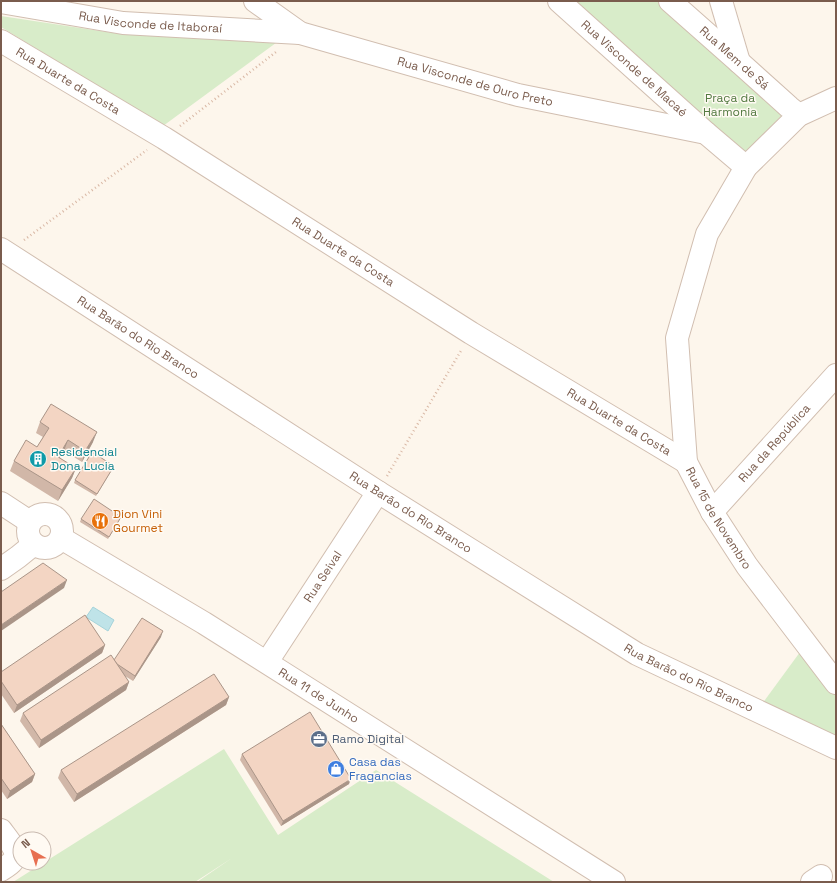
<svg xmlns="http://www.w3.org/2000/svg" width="837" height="883" viewBox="0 0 837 883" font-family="'Space Grotesk',sans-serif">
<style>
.green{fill:#d8ecc9}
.water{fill:#bfe3e8;stroke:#a5d3da}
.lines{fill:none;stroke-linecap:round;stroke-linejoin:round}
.minor-casing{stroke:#d1beb0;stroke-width:24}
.path{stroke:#d9b8a5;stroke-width:2.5;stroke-dasharray:1 3;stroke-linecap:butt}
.minor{stroke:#fff;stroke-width:22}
.wall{fill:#d1b7a8}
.shaded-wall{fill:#aa9588}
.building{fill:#f3d5c3;stroke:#aa9588}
.labels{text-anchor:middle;stroke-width:3;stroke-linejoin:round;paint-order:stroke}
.street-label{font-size:12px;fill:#7a5c4d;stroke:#fffaf3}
.park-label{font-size:12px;fill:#537a41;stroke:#fffaf3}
.culture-label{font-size:12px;fill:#0d838f;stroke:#fffaf3;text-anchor:start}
.food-label{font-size:12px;fill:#c56008;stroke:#fffaf3;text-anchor:start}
.service-label{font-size:12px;fill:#4e5e75;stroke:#fffaf3;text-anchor:start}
.shop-label{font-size:12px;fill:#366cbe;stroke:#fffaf3;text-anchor:start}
</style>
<rect width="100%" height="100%" fill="#fdf6ec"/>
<!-- green -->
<g class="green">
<polygon points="566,1 662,1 786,111 741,158"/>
<polygon points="1,16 120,34 280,40 163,126 1,27"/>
<polygon points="803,648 836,691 836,739 762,704"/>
<polygon points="224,749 278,835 376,770 554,882 197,882 232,858 195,882 13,882"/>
</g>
<!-- water -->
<polygon class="water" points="93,607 114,620 108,631 86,617"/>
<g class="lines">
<!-- minor casing -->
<g class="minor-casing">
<g id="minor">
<path id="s1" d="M255,1L300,33L518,95L706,133"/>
<path id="s2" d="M559,1L706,133L746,167"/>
<path id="s3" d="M670,1L739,62L789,107L799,115"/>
<polyline points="721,1 739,62"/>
<path id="s4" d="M1,2L123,23L300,33"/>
<path id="s5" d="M1,41L164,138L471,333L686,462"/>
<path id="s6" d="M836,98L799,115L746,167L707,234L677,338L686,462L712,512L747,566L836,683"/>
<path id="s7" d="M1,249L378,492L637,654L836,748"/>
<polyline points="1,503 30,522"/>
<path id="s8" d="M712,512L836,375"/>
<circle cx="45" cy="531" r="17"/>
<path id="s9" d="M61,538L204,623L614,882"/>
<polyline points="1,569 18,557 34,544"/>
<path id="s10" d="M267,662L378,492"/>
<path d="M1,830C5,836 18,850 15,857C13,863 6,867 1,870"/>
<polyline points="812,882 821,876"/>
</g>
</g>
<!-- path -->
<g class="path">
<polyline points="180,126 276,52"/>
<polyline points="24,240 147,150"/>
<polyline points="387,476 462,349"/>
</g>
<!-- minor -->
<use href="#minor" class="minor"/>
</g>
<!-- wall -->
<g class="wall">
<polygon points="40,422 93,442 82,462 64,451 60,458 76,468 72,478 58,501 10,471 14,461 37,447 43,437 36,433"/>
<polygon points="114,466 113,468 96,496 74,483 75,480"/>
<polygon points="81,519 120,519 108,539 80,522"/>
<polygon points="161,637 133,681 125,676 129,682 126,690 39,748 20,721 23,713 114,660"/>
<polygon points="105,645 102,653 14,713 1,694 1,672"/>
<polygon points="229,697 226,705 74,802 58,778 61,770"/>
<polygon points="1,724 35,774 32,782 7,799 1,790"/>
<polygon points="242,754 349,784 281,826 240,760"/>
</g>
<!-- shaded-wall -->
<g class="shaded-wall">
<polygon points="97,432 93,442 82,462 85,451"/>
<polygon points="68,440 64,451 54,467 58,457"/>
<polygon points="76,468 72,478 58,501 62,490"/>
<polygon points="67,580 64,588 1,631 1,625"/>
<polygon points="163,631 161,637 133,681 135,676"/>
<polygon points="105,645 102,653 14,713 17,705"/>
<polygon points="129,682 126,690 39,748 41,740"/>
<polygon points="229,697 226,705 74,802 77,794"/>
<polygon points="35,774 32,782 7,799 10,791"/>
<polygon points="351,779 349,784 281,826 283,821"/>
</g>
<!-- building -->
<g class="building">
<polygon points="51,404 97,432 85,451 68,440 58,457 76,468 62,490 14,461 26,440 37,447 49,428 40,422"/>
<polygon points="92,452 114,466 97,494 75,480"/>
<polygon points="94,499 121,517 109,537 81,519"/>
<polygon points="43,563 67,580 1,625 1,592"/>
<polygon points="85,615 105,645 17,705 1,681 1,672"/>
<polygon points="142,618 163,631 135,676 117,664 114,660"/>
<polygon points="111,655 129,682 41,740 23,713"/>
<polygon points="214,674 229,697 77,794 61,770"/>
<polygon points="310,712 351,779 283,821 242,754"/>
<polygon points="1,724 35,774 10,791 1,778"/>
</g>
<!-- icons -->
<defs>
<g id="building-disc" transform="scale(0.9)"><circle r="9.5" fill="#0f9aa8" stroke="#fffaf3"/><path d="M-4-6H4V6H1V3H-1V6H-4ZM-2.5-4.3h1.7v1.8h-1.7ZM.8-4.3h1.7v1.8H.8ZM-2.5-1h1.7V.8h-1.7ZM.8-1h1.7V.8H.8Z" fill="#fff"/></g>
<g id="restaurant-disc" transform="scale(0.9)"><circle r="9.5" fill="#e8710a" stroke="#fffaf3"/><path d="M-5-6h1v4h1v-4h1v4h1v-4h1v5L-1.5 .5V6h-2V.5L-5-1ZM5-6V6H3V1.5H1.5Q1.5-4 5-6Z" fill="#fff"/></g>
<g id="office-disc" transform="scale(0.9)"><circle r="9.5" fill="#5c6f8a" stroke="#fffaf3"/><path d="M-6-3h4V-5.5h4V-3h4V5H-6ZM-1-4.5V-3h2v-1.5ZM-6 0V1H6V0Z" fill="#fff"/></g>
<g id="shop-disc" transform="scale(0.9)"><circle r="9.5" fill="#3f7fe0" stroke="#fffaf3"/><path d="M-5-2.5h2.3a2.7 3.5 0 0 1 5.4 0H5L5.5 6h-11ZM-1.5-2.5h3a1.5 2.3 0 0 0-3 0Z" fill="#fff"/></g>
</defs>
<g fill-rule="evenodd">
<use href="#building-disc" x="38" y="459"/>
<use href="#restaurant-disc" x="100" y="521"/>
<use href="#office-disc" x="319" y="739"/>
<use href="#shop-disc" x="336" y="769"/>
</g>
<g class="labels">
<!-- street labels -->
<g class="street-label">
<text dy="4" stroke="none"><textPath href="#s4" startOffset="151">Rua Visconde de Itaboraí</textPath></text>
<text dy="4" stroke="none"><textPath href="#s3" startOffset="86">Rua Mem de Sá</textPath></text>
<text dy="4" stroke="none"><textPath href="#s2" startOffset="101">Rua Visconde de Macaé</textPath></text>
<text dy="4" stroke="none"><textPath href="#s5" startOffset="78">Rua Duarte da Costa</textPath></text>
<text dy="4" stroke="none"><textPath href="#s1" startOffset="237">Rua Visconde de Ouro Preto</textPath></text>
<text dy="4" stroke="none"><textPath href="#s5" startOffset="402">Rua Duarte da Costa</textPath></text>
<text dy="4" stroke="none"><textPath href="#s7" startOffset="163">Rua Barão do Rio Branco</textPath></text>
<text dy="4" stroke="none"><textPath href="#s5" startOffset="726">Rua Duarte da Costa</textPath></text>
<text dy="4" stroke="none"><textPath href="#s8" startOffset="93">Rua da República</textPath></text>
<text dy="4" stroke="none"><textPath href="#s7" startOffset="487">Rua Barão do Rio Branco</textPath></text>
<text dy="4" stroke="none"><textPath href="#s6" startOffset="490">Rua 15 de Novembro</textPath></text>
<text dy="4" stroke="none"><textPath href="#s10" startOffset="102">Rua Seival</textPath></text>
<text dy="4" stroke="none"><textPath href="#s7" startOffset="811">Rua Barão do Rio Branco</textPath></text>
<text dy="4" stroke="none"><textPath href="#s9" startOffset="302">Rua 11 de Junho</textPath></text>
</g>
<!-- park labels -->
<g class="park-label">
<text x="730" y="102">Praça da<tspan x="730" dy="14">Harmonia</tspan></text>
</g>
<!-- culture labels -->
<g class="culture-label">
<text x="51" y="456">Residencial<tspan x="51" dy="14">Dona Lucia</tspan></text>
</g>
<!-- food labels -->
<g class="food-label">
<text x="113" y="518">Dion Vini<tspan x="113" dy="14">Gourmet</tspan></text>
</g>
<!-- service labels -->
<g class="service-label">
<text x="332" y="743">Ramo Digital</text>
</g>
<!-- shop labels -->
<g class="shop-label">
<text x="349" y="766">Casa das<tspan x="349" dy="14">Fragancias</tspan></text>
</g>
</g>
<!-- border -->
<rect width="837" height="883" fill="none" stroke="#7a5c4d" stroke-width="4"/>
<!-- north arrow -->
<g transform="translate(32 851) rotate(321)"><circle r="19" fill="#fffaf3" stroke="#cabbb1"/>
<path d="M0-3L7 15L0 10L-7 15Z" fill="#e76f51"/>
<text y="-6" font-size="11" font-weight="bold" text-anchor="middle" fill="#7a5c4d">N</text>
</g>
</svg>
